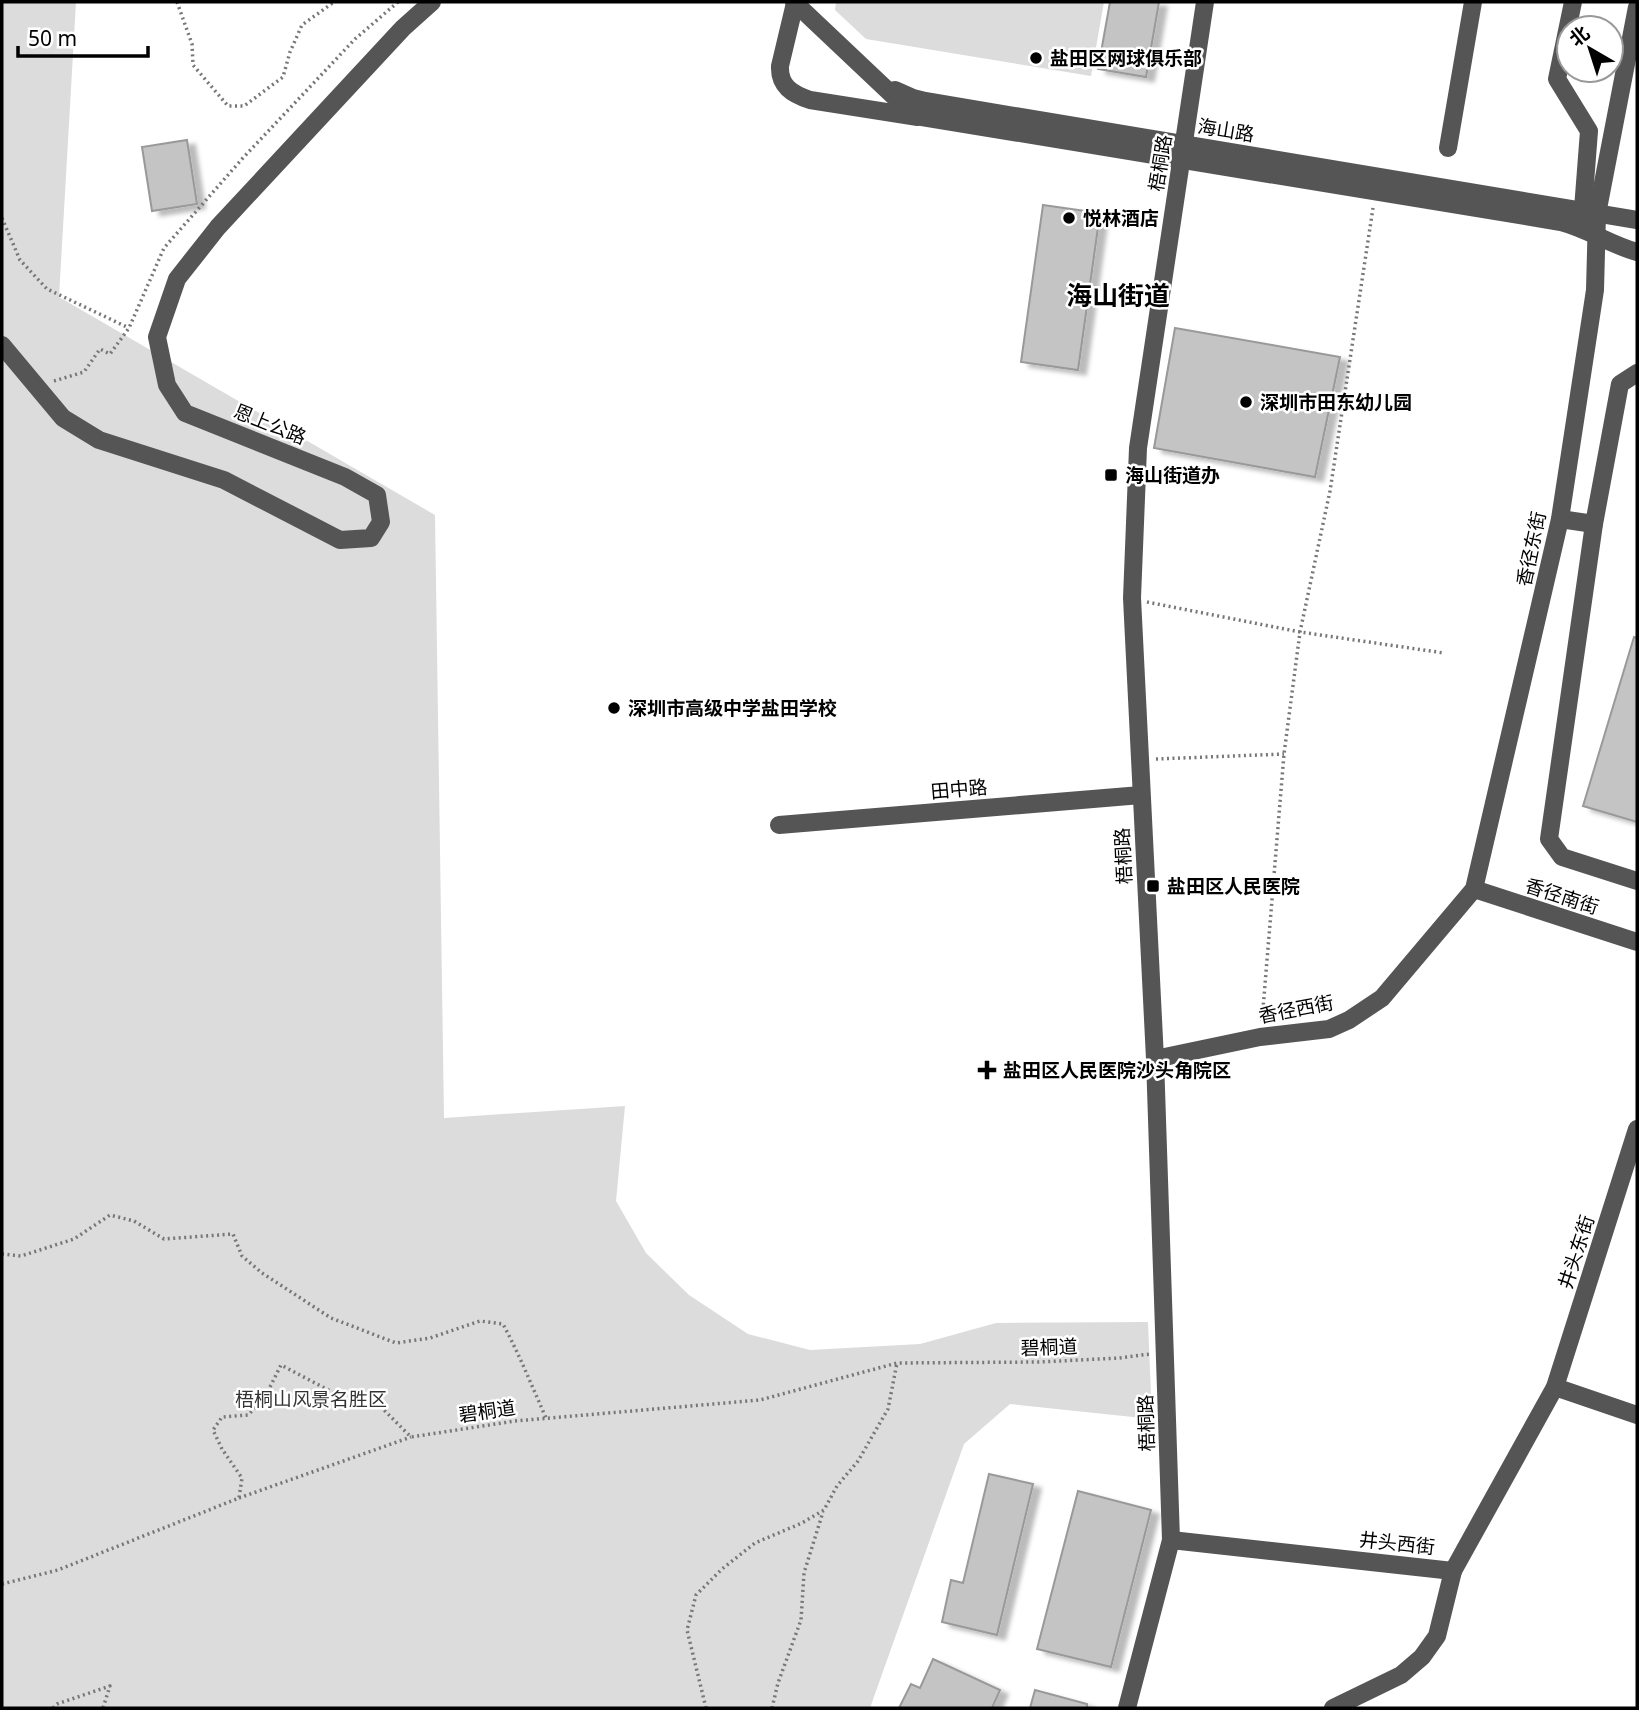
<svg xmlns="http://www.w3.org/2000/svg" width="1639" height="1710" viewBox="0 0 1639 1710" font-family="'Noto Sans','Noto Sans SC',sans-serif">
<style>
.green{fill:#dcdcdc}
.building{fill:#c4c4c4;stroke:#999;stroke-width:2;filter:url(#shadow)}
.lines{fill:none;stroke-linecap:round;stroke-linejoin:round}
.path{stroke:#777;stroke-width:3.5;stroke-dasharray:2 3.5;stroke-linecap:butt}
.minor{stroke:#555;stroke-width:18}
.poi-dot{fill:#000;stroke:#fff;stroke-width:2.5}
.labels{text-anchor:middle;stroke-width:5;stroke-linejoin:round;paint-order:stroke}
.poi-label{font-size:19px;font-weight:bold;fill:#000;stroke:#fff;text-anchor:start}
.street-label{font-size:19px;fill:#000;stroke:#fff}
.park-label{font-size:19px;fill:#333;stroke:#fff}
.district-label{font-size:26px;font-weight:bold;fill:#000;stroke:#fff}
</style>
<defs>
<filter id="shadow"><feDropShadow dx="8" dy="4.5" stdDeviation="2" flood-color="#0004"/></filter>
</defs>
<rect width="100%" height="100%" fill="#fff"/>
<!-- green -->
<g class="green">
<polygon points="2,2 76,2 59,297 435,515 444,1118 625,1106 616,1201 646,1253 689,1295 748,1334 810,1350 920,1344 996,1323 1148,1322 1152,1419 1010,1404 964,1444 870,1708 2,1708"/>
<polygon points="836,2 1104,2 1091,76 866,39 835,10"/>
</g>
<!-- building -->
<g class="building">
<polygon points="1110,2 1159,2 1146,77 1098,69"/>
<polygon points="187,140 197,204 152,211 142,147"/>
<polygon points="1043,205 1100,213 1078,370 1021,362"/>
<polygon points="1175,328 1340,357 1315,477 1154,448"/>
<polygon points="1634,637 1637,638 1637,822 1583,806"/>
<polygon points="989,1474 1033,1484 997,1635 942,1622 951,1580 963,1583"/>
<polygon points="1078,1491 1151,1510 1111,1667 1037,1649"/>
<polygon points="933,1659 1000,1690 992,1708 899,1708 911,1684 920,1688"/>
<polygon points="1035,1690 1087,1704 1087,1708 1030,1708"/>
</g>
<g class="lines">
<!-- path -->
<g class="path">
<polyline points="177,2 192,44 193,65 228,106 244,106 283,77 290,52 302,25 334,2"/>
<polyline points="2,218 20,260 47,289 129,328"/>
<polyline points="54,381 84,372 100,349 110,354 129,328 164,248 242,159 355,39 398,2"/>
<polyline points="1147,602 1300,632 1444,653"/>
<polyline points="1156,759 1284,754"/>
<polyline points="1262,1021 1284,754 1300,632 1330,491 1373,208"/>
<path d="M2,1254L21,1256L74,1239L110,1215L134,1221L164,1239L233,1234L242,1256L262,1273L331,1318L396,1343L430,1338L480,1321L503,1324C519,1354 532,1386 546,1418"/>
<polyline points="239,1498 411,1437"/>
<polyline points="2,1584 58,1570 239,1498 242,1478 222,1449 213,1430 222,1417 248,1415 264,1399 281,1365 353,1403 372,1398 411,1437 515,1421 760,1400 897,1363 1040,1362 1119,1358 1150,1354"/>
<polyline points="53,1708 57,1704 110,1686 103,1708"/>
<polyline points="706,1708 687,1630 696,1595 722,1569 755,1543 802,1523 824,1510 837,1486 858,1461 888,1409 897,1363"/>
<polyline points="772,1708 778,1683 801,1620 804,1573 823,1512"/>
</g>
<!-- minor -->
<g class="minor">
<path d="M794,2L903,105L922,117L1561,222C1588,229 1611,245 1637,252"/>
<polyline points="1573,2 1557,79 1589,131 1582,222"/>
<path d="M795,3L780,66C779,86 792,94 810,100L918,117"/>
<polyline points="895,90 913,98 925,101 1637,220"/>
<polyline points="1448,148 1473,2"/>
<polyline points="2,345 63,418 99,440 224,480 340,540 371,538 381,522 377,495 345,477 185,413 167,385 157,337 177,279 218,227 403,28 432,2"/>
<polyline points="1637,373 1620,384 1594,524 1549,839 1562,857 1637,881"/>
<polyline points="1560,519 1594,524"/>
<polyline points="779,825 1141,795"/>
<polyline points="1474,889 1637,942"/>
<polyline points="1155,1059 1260,1037 1329,1029 1349,1020 1382,998 1474,889 1560,519 1595,290 1597,214 1637,7"/>
<polyline points="1555,1387 1637,1415"/>
<polyline points="1171,1540 1453,1571 1555,1387 1637,1129"/>
<polyline points="1127,1708 1171,1540 1155,1059 1132,598 1138,448 1205,2"/>
<polyline points="1333,1708 1401,1675 1422,1657 1437,1636 1453,1571"/>
</g>
</g>
<!-- markers -->
<g class="poi-dot">
<circle cx="1036" cy="58" r="7"/>
<circle cx="1069" cy="218" r="7"/>
<circle cx="1246" cy="402" r="7"/>
<rect x="1104" y="468" width="14" height="14" rx="3.5"/>
<circle cx="614" cy="708" r="7"/>
<rect x="1146" y="879" width="14" height="14" rx="3.5"/>
<path d="M983.5 1059.5h7v7h7v7h-7v7h-7v-7h-7v-7h7z"/>
</g>
<g class="labels">
<!-- poi labels -->
<g class="poi-label">
<text x="1050" y="65">盐田区网球俱乐部</text>
<text x="1083" y="225">悦林酒店</text>
<text x="1260" y="409">深圳市田东幼儿园</text>
<text x="1125" y="482">海山街道办</text>
<text x="628" y="715">深圳市高级中学盐田学校</text>
<text x="1167" y="893">盐田区人民医院</text>
<text x="1003" y="1077">盐田区人民医院沙头角院区</text>
</g>
<!-- street labels -->
<g class="street-label">
<text transform="translate(1226 130) rotate(9)" y="7">海山路</text>
<text transform="translate(1160 163) rotate(-81)" y="7">梧桐路</text>
<text transform="translate(270 424) rotate(22)" y="7">恩上公路</text>
<text transform="translate(1531 549) rotate(-78)" y="7">香径东街</text>
<text transform="translate(959 789) rotate(-5)" y="7">田中路</text>
<text transform="translate(1123 856) rotate(-93)" y="7">梧桐路</text>
<text transform="translate(1562 896) rotate(18)" y="7">香径南街</text>
<text transform="translate(1296 1009) rotate(-11)" y="7">香径西街</text>
<text transform="translate(1576 1252) rotate(-72)" y="7">井头东街</text>
<text transform="translate(1049 1347) rotate(-2)" y="7">碧桐道</text>
<text transform="translate(487 1411) rotate(-8)" y="7">碧桐道</text>
<text transform="translate(1146 1423) rotate(-92)" y="7">梧桐路</text>
<text transform="translate(1397 1543) rotate(6)" y="7">井头西街</text>
</g>
<!-- park labels -->
<g class="park-label">
<text x="311" y="1406">梧桐山风景名胜区</text>
</g>
<!-- district labels -->
<g class="district-label">
<text x="1118" y="305">海山街道</text>
</g>
</g>
<!-- border -->
<rect width="1639" height="1710" fill="none" stroke="#000000" stroke-width="7"/>
<!-- north arrow -->
<g transform="translate(1590 49) rotate(321)"><circle r="33" fill="#ffffff" stroke="#999999" stroke-width="2"/>
<path d="M0-5L12 26L0 18L-12 26Z" fill="#000000"/>
<text y="-10" font-size="19" font-weight="bold" text-anchor="middle" fill="#000000">北</text>
</g>
<!-- scale -->
<path d="M18 46v10h130v-10" fill="none" stroke="#000000" stroke-width="3.5"/>
<text x="28" y="46" font-size="21" fill="#000000" stroke="#ffffff" stroke-width="5" paint-order="stroke">50 m</text>
</svg>
